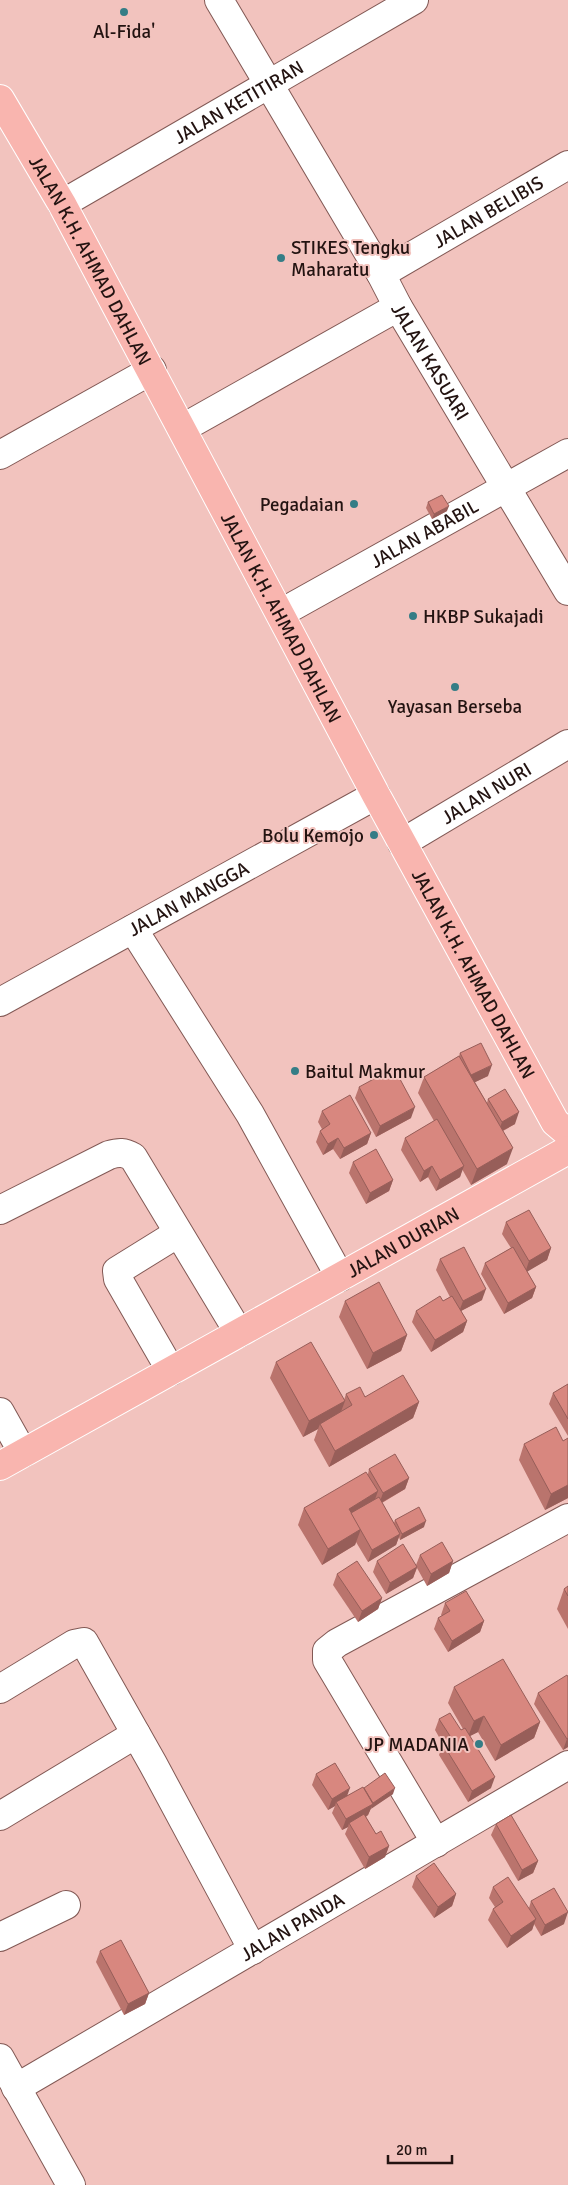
<svg xmlns="http://www.w3.org/2000/svg" width="568" height="2185" viewBox="0 0 568 2185" font-family="Signika,sans-serif">
<style>
.lines{fill:none;stroke-linecap:round;stroke-linejoin:round}
.minor-casing{stroke:#825955;stroke-width:30}
.major-casing{stroke:#fff;stroke-width:30}
.minor{stroke:#fff;stroke-width:28}
.major{stroke:#f9b5af;stroke-width:28}
.wall{fill:#ba746d}
.shaded-wall{fill:#975e59}
.building{fill:#d8877f;stroke:#975e59}
.poi-dot{fill:#357d86;stroke:#f2c3be;stroke-width:2}
.labels{text-anchor:middle;stroke-width:4;stroke-linejoin:round;paint-order:stroke}
.poi-label{font-size:19px;fill:#231311;stroke:#f2c3be;text-anchor:start}
.street-label{font-size:19px;fill:#231311;stroke:#f2c3be}
</style>
<rect width="100%" height="100%" fill="#f2c3be"/>
<g class="lines">
<!-- minor casing -->
<g class="minor-casing">
<g id="minor">
<path id="s1" d="M219,0L381,274L398,307L568,591"/>
<path id="s2" d="M62,204L414,0"/>
<path id="s3" d="M381,274L568,165"/>
<polyline points="183,428 398,307"/>
<polyline points="0,455 152,370"/>
<path id="s4" d="M281,613L568,453"/>
<path id="s5" d="M402,843L568,744"/>
<polyline points="133,929 250,1114 340,1277"/>
<path id="s6" d="M0,1002L376,795"/>
<path d="M0,1210L109,1155C119,1152 124,1152 133,1157L239,1333"/>
<polyline points="167,1240 117,1271 118,1279 171,1371"/>
<polyline points="0,1412 23,1453"/>
<polyline points="0,1689 74,1644 84,1642 153,1764 253,1950"/>
<polyline points="0,1816 136,1734"/>
<polyline points="436,1843 327,1660 327,1651 337,1643 568,1518"/>
<polyline points="0,1937 66,1905"/>
<polyline points="0,2058 71,2185"/>
<path id="s7" d="M16,2088L568,1765"/>
</g>
</g>
<!-- major casing -->
<g class="major-casing">
<g id="major">
<path id="s8" d="M0,99L62,204L376,795L555,1122L568,1133"/>
<path id="s9" d="M0,1466L568,1150"/>
</g>
</g>
<!-- minor -->
<use href="#minor" class="minor"/>
<!-- major -->
<use href="#major" class="major"/>
</g>
<!-- wall -->
<g class="wall">
<polygon points="428,502 447,511 432,519 426,508"/>
<polygon points="460,1053 488,1076 475,1082 487,1103 488,1099 515,1124 503,1131 507,1164 471,1185 462,1169 460,1177 436,1191 428,1177 420,1182 401,1150 405,1138 434,1121 418,1093 424,1077 459,1056"/>
<polygon points="359,1087 411,1118 376,1137 355,1098"/>
<polygon points="322,1111 371,1133 367,1144 340,1159 333,1149 323,1155 316,1142 320,1131 322,1129 318,1122"/>
<polygon points="353,1162 393,1180 389,1191 366,1204 349,1173"/>
<polygon points="506,1222 551,1248 547,1260 527,1271 536,1287 532,1298 504,1314 481,1274 485,1263 511,1248 502,1234"/>
<polygon points="440,1259 482,1300 461,1311 467,1321 463,1332 431,1352 412,1322 416,1311 443,1301 450,1297 436,1270"/>
<polygon points="345,1301 407,1335 401,1351 367,1369 339,1317"/>
<polygon points="276,1362 344,1400 346,1394 419,1402 413,1418 329,1467 314,1440 318,1429 303,1437 270,1378"/>
<polygon points="568,1384 568,1436 549,1404 553,1393"/>
<polygon points="568,1438 568,1498 545,1510 519,1460 524,1444 563,1441"/>
<polygon points="369,1469 409,1478 405,1489 382,1503 394,1523 395,1520 424,1527 400,1540 399,1537 396,1545 368,1562 356,1542 355,1545 322,1565 298,1525 304,1508 368,1474"/>
<polygon points="420,1555 453,1561 449,1573 427,1586 417,1568 413,1578 386,1594 373,1572 377,1561 416,1565"/>
<polygon points="337,1574 382,1598 378,1609 358,1622 333,1585"/>
<polygon points="568,1586 568,1629 557,1609 564,1589"/>
<polygon points="445,1603 484,1621 480,1632 448,1652 434,1629 438,1618 442,1616 441,1615"/>
<polygon points="568,1677 568,1747 563,1750 534,1704 538,1693"/>
<polygon points="454,1687 540,1722 534,1738 495,1761 478,1732 470,1736 491,1788 468,1802 439,1755 443,1744 435,1730 439,1719 461,1730 463,1729 448,1703"/>
<polygon points="316,1774 347,1796 364,1788 393,1794 371,1808 368,1815 366,1817 376,1834 389,1846 385,1857 365,1869 345,1834 348,1827 342,1830 332,1813 335,1806 328,1810 312,1785"/>
<polygon points="496,1824 538,1861 533,1873 518,1881 491,1835"/>
<polygon points="416,1876 456,1894 452,1906 434,1918 412,1887"/>
<polygon points="493,1887 529,1908 531,1901 564,1924 541,1936 534,1924 532,1930 507,1948 488,1920 493,1909 495,1907 489,1898"/>
<polygon points="100,1951 149,1993 145,2004 124,2015 96,1962"/>
</g>
<!-- shaded-wall -->
<g class="shaded-wall">
<polygon points="449,506 447,511 432,519 434,514"/>
<polygon points="492,1065 488,1076 467,1086 471,1075"/>
<polygon points="415,1107 411,1118 376,1137 380,1126"/>
<polygon points="519,1112 515,1124 498,1133 502,1122"/>
<polygon points="371,1133 367,1144 340,1159 344,1148"/>
<polygon points="338,1138 333,1149 323,1155 328,1144"/>
<polygon points="513,1148 507,1164 471,1185 477,1169"/>
<polygon points="432,1166 428,1177 420,1182 424,1171"/>
<polygon points="464,1166 460,1177 436,1191 440,1180"/>
<polygon points="393,1180 389,1191 366,1204 370,1193"/>
<polygon points="551,1248 547,1260 525,1273 529,1261"/>
<polygon points="536,1287 532,1298 504,1314 508,1303"/>
<polygon points="486,1289 482,1300 459,1312 463,1301"/>
<polygon points="467,1321 463,1332 431,1352 435,1340"/>
<polygon points="407,1335 401,1351 367,1369 373,1353"/>
<polygon points="345,1401 339,1417 320,1424 318,1429 303,1437 309,1421"/>
<polygon points="419,1402 413,1418 329,1467 335,1451"/>
<polygon points="409,1478 405,1489 379,1504 383,1493"/>
<polygon points="568,1485 568,1498 545,1510 551,1494"/>
<polygon points="378,1491 372,1508 353,1519 349,1509"/>
<polygon points="426,1521 424,1527 400,1540 402,1534"/>
<polygon points="361,1529 355,1545 322,1565 328,1549"/>
<polygon points="400,1534 396,1545 368,1562 372,1550"/>
<polygon points="453,1561 449,1573 427,1586 431,1574"/>
<polygon points="417,1567 413,1578 386,1594 390,1583"/>
<polygon points="382,1598 378,1609 358,1622 362,1611"/>
<polygon points="484,1621 480,1632 448,1652 452,1641"/>
<polygon points="484,1716 478,1732 468,1737 474,1721"/>
<polygon points="540,1722 534,1738 495,1761 501,1745"/>
<polygon points="568,1738 568,1747 563,1750 567,1739"/>
<polygon points="495,1777 491,1788 468,1802 472,1791"/>
<polygon points="350,1788 346,1799 336,1802 335,1806 328,1810 332,1799"/>
<polygon points="395,1788 393,1794 371,1809 373,1803"/>
<polygon points="373,1804 368,1815 351,1825 349,1823 348,1827 342,1830 346,1819"/>
<polygon points="389,1846 385,1857 365,1869 369,1857"/>
<polygon points="538,1861 533,1873 518,1881 522,1870"/>
<polygon points="456,1894 452,1906 434,1918 438,1907"/>
<polygon points="568,1912 564,1924 541,1936 545,1925"/>
<polygon points="536,1919 532,1930 507,1948 511,1936"/>
<polygon points="149,1993 145,2004 124,2015 128,2004"/>
</g>
<!-- building -->
<g class="building">
<polygon points="442,495 449,506 434,514 428,502"/>
<polygon points="481,1043 492,1065 471,1075 460,1053"/>
<polygon points="459,1056 513,1148 477,1169 424,1077"/>
<polygon points="394,1068 415,1107 380,1126 359,1087"/>
<polygon points="505,1089 519,1112 502,1122 488,1099"/>
<polygon points="350,1095 371,1133 344,1148 338,1138 328,1144 320,1131 330,1124 322,1111"/>
<polygon points="437,1119 464,1166 440,1180 432,1166 424,1171 405,1138"/>
<polygon points="376,1149 393,1180 370,1193 353,1162"/>
<polygon points="529,1210 551,1248 529,1261 506,1222"/>
<polygon points="464,1247 486,1289 463,1301 440,1259"/>
<polygon points="513,1247 536,1287 508,1303 485,1263"/>
<polygon points="379,1282 407,1335 373,1353 345,1301"/>
<polygon points="440,1296 443,1301 452,1296 467,1321 435,1340 416,1311"/>
<polygon points="311,1342 345,1401 309,1421 276,1362"/>
<polygon points="403,1375 419,1402 335,1451 320,1424 352,1405 346,1394 360,1387 365,1397"/>
<polygon points="568,1384 568,1419 553,1393"/>
<polygon points="556,1427 563,1441 568,1438 568,1485 551,1494 524,1444"/>
<polygon points="395,1454 409,1478 383,1493 369,1469"/>
<polygon points="366,1472 378,1491 349,1509 361,1529 328,1549 304,1508"/>
<polygon points="379,1497 400,1534 372,1550 351,1513"/>
<polygon points="419,1507 426,1521 402,1534 395,1520"/>
<polygon points="442,1542 453,1561 431,1574 420,1555"/>
<polygon points="403,1544 417,1567 390,1583 377,1561"/>
<polygon points="357,1561 382,1598 362,1611 337,1574"/>
<polygon points="568,1586 568,1596 564,1589"/>
<polygon points="466,1591 484,1621 452,1641 438,1618 450,1611 445,1603"/>
<polygon points="503,1659 540,1722 501,1745 484,1716 474,1721 454,1687"/>
<polygon points="567,1675 568,1677 568,1738 567,1739 538,1693"/>
<polygon points="450,1713 461,1730 465,1728 495,1777 472,1791 443,1744 452,1739 439,1719"/>
<polygon points="335,1763 350,1788 332,1799 316,1774"/>
<polygon points="385,1773 395,1788 373,1803 364,1788"/>
<polygon points="363,1787 373,1804 346,1819 336,1802"/>
<polygon points="364,1814 376,1834 381,1831 389,1846 369,1857 349,1823"/>
<polygon points="511,1815 538,1861 522,1870 496,1824"/>
<polygon points="434,1863 456,1894 438,1907 416,1876"/>
<polygon points="508,1877 536,1919 511,1936 493,1909 503,1902 493,1887"/>
<polygon points="554,1888 568,1912 545,1925 531,1901"/>
<polygon points="121,1940 149,1993 128,2004 100,1951"/>
</g>
<!-- markers -->
<g class="poi-dot">
<circle cx="124" cy="12" r="5"/>
<circle cx="281" cy="258" r="5"/>
<circle cx="354" cy="504" r="5"/>
<circle cx="413" cy="616" r="5"/>
<circle cx="455" cy="687" r="5"/>
<circle cx="374" cy="835" r="5"/>
<circle cx="295" cy="1071" r="5"/>
<circle cx="479" cy="1744" r="5"/>
</g>
<g class="labels">
<!-- poi labels -->
<g class="poi-label">
<text x="124" y="38" text-anchor="middle">Al-Fida'</text>
<text x="291" y="254">STIKES Tengku<tspan x="291" dy="22">Maharatu</tspan></text>
<text x="344" y="511" text-anchor="end">Pegadaian</text>
<text x="423" y="623">HKBP Sukajadi</text>
<text x="455" y="713" text-anchor="middle">Yayasan Berseba</text>
<text x="364" y="842" text-anchor="end">Bolu Kemojo</text>
<text x="305" y="1078">Baitul Makmur</text>
<text x="469" y="1751" text-anchor="end">JP MADANIA</text>
</g>
<!-- street labels -->
<g class="street-label">
<text dy="7" stroke="none"><textPath href="#s2" startOffset="204">JALAN KETITIRAN</textPath></text>
<text dy="7" stroke="none"><textPath href="#s3" startOffset="124">JALAN BELIBIS</textPath></text>
<text dy="7" stroke="none"><textPath href="#s8" startOffset="185">JALAN K.H. AHMAD DAHLAN</textPath></text>
<text dy="7" stroke="none"><textPath href="#s1" startOffset="419">JALAN KASUARI</textPath></text>
<text dy="7" stroke="none"><textPath href="#s4" startOffset="164">JALAN ABABIL</textPath></text>
<text dy="7" stroke="none"><textPath href="#s8" startOffset="590">JALAN K.H. AHMAD DAHLAN</textPath></text>
<text dy="7" stroke="none"><textPath href="#s5" startOffset="98">JALAN NURI</textPath></text>
<text dy="7" stroke="none"><textPath href="#s6" startOffset="215">JALAN MANGGA</textPath></text>
<text dy="7" stroke="none"><textPath href="#s8" startOffset="995">JALAN K.H. AHMAD DAHLAN</textPath></text>
<text dy="7" stroke="none"><textPath href="#s9" startOffset="461">JALAN DURIAN</textPath></text>
<text dy="7" stroke="none"><textPath href="#s7" startOffset="320">JALAN PANDA</textPath></text>
</g>
</g>
<!-- scale -->
<path d="M388 2155v8h64v-8" fill="none" stroke="#231311" stroke-width="2.5"/>
<text x="396" y="2155" font-size="15" fill="#231311" stroke="#f2c3be" stroke-width="4" paint-order="stroke">20 m</text>
</svg>
